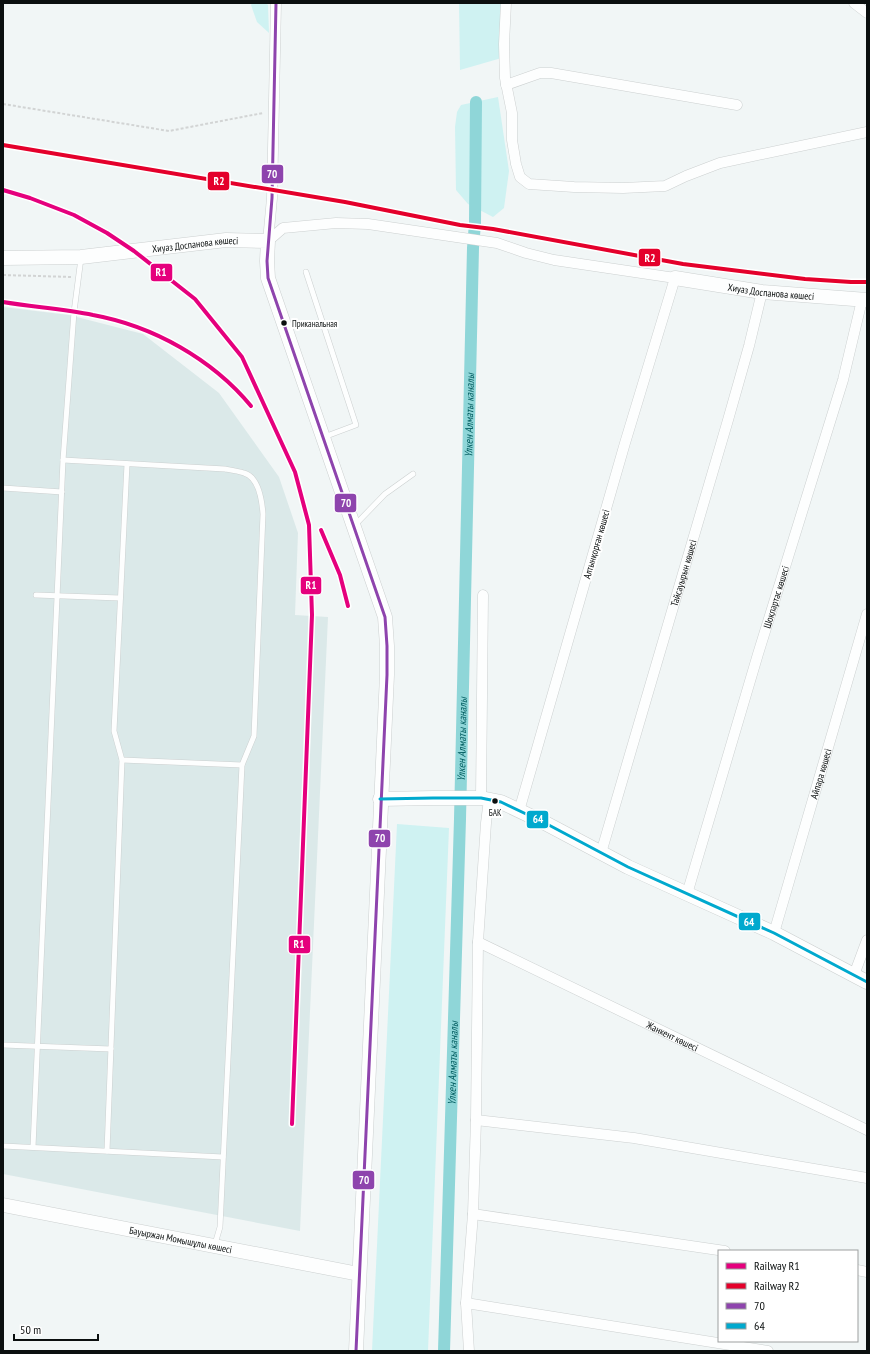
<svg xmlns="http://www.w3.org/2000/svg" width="870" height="1354" viewBox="0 0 870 1354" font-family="'PT Sans Narrow',sans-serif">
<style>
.built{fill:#dbe9e9}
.green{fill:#cff2f2}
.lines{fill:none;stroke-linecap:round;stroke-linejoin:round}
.canal{stroke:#8fd6d8;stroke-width:12}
.lane-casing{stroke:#ccd0d0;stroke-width:6}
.street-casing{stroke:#ccd0d0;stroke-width:11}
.secondary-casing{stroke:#ccd0d0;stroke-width:15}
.path{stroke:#d2d4d4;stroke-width:2;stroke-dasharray:3 2;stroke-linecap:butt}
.lane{stroke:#fdfefe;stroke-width:5}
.street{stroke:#fdfefe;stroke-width:10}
.secondary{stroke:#fdfefe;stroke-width:14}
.bus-1-casing{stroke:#fff;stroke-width:6}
.bus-2-casing{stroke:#fff;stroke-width:6}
.bus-1{stroke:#8e44ad;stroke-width:3}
.bus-2{stroke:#00a9ce;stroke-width:3}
.rail-1-casing{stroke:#fff;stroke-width:7}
.rail-2-casing{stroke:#fff;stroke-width:7}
.rail-1{stroke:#e5007d;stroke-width:4}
.rail-2{stroke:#e4002b;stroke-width:4}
.bus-dot{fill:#0b0f0f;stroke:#fff;stroke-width:1.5}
.labels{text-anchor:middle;stroke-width:4;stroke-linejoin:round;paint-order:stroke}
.bus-label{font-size:9px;fill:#0b0f0f;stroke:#fff;text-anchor:start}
.street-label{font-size:10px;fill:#0b0f0f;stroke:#fff}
.water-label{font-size:11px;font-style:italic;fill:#005c5f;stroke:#fff}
.line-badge{stroke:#fff;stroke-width:1.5}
.badge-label{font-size:11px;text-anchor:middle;font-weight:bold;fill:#fff}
</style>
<rect width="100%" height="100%" fill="#f1f6f6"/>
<!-- built -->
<polygon class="built" points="3,307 69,315 143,334 219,393 279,477 298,533 295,615 328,617 300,1231 3,1174"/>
<!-- green -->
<g class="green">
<polygon points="252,3 266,3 268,5 269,33 257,22 251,5"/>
<polygon points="459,3 506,3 505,57 460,70"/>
<polygon points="498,97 509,171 504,208 493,217 468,204 456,190 455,127 457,112 461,105"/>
<polygon points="397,824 449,828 428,1351 372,1351"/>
</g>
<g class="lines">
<!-- canal -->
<path class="canal" id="s1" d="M444,1351L460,819L473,248L475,223L476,102"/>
<!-- lane casing -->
<g class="lane-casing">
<g id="lane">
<polyline points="306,272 356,425 324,437"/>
<path d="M63,460L225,469C231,470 238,471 244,473C259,477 262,501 263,514L254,736L242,765L220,1227L215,1244"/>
<polyline points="3,488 62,492"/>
<polyline points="355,525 385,494 413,474"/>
<polyline points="36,595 120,598"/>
<polyline points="122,760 242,765"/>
<polyline points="3,1045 111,1049"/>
<polyline points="3,1146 223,1157"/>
<polyline points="33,1147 63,460 74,312 81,258"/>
<polyline points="107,1151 122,760 114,731 127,464"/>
</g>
</g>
<!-- street casing -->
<g class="street-casing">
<g id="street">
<polyline points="506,3 504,44 505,78 512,113 512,140 516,164 520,177 529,184 574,187 623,188 665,186 686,176 720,163 867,132"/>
<polyline points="854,3 867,13"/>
<polyline points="506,85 540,73 551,73 737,105"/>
<polyline points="268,241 283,228 336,223 368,224 497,243 526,253 554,260 675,278 625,443 519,811"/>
<polyline points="268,241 272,198 276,3"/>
<polyline points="481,798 483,595"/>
<path id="s2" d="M601,853L728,420L749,346L762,292"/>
<path id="s3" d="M687,894L758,654L843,380L862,300"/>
<path id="s4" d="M774,933L867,614"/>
<path id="s5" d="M478,942L867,1130"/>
<polyline points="854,975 867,940"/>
<polyline points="476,1120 634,1138 867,1178"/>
<polyline points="473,1214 725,1251"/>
<polyline points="857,1270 867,1272"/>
<polyline points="466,1303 768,1351"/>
<polyline points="469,1351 466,1303 473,1214 476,1120 478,942 486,823 489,799"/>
</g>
</g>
<!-- secondary casing -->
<g class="secondary-casing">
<g id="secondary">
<path id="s6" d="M3,258L81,257L226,240L268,241L267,261L268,278L385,617L387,646V675L356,1351"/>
<path id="s7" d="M675,278L762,292L867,300"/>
<polyline points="380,799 433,798 481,798 501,802 545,823 628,867 774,933 867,982"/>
<path id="s8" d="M3,1205L359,1274"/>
</g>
</g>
<!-- path -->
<g class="path">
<polyline points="3,104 169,131 263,113"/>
<polyline points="3,275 72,277"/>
</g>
<!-- lane -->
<use href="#lane" class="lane"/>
<!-- street -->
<use href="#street" class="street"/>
<!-- secondary -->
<use href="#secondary" class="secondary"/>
<!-- bus-1 casing -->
<g class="bus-1-casing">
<polyline id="bus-1" points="276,3 272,198 267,261 268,278 385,617 387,646 387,675 356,1351"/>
</g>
<!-- bus-2 casing -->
<g class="bus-2-casing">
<polyline id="bus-2" points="380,799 433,798 481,798 501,802 545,823 628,867 774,933 867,982"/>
</g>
<!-- bus-1 -->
<use href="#bus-1" class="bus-1"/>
<!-- bus-2 -->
<use href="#bus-2" class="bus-2"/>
<!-- rail-1 casing -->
<g class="rail-1-casing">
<g id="rail-1">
<polyline points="3,190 30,198 74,215 107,233 134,251 195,299 242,357 295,472 309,525 312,615 292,1124"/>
<path d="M3,302C33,307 64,309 93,315C153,326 212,359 251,406"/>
<polyline points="321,530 340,575 348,606"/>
</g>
</g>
<!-- rail-2 casing -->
<g class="rail-2-casing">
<polyline id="rail-2" points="3,145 345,202 460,225 493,229 683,264 805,279 851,282 867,282"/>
</g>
<!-- rail-1 -->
<use href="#rail-1" class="rail-1"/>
<!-- rail-2 -->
<use href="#rail-2" class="rail-2"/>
</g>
<!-- markers -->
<g class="bus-dot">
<circle cx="284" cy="323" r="3.5"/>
<circle cx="495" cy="801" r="3.5"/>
</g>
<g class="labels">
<!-- bus labels -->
<g class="bus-label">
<text x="292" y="327">Приканальная</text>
<text x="495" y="816" text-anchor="middle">БАК</text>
</g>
<!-- street labels -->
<g class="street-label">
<text dy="4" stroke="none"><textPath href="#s6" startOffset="193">Хиуаз Доспанова көшесі</textPath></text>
<text dy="4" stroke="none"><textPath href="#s7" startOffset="97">Хиуаз Доспанова көшесі</textPath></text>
<text transform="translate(596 544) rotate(-74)" y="4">Алтынқорған көшесі</text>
<text dy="4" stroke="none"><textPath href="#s2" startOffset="292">Тайсауырын көшесі</textPath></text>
<text dy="4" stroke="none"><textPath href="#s3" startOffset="310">Шоқпартас көшесі</textPath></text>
<text dy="4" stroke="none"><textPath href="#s4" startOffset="166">Айпара көшесі</textPath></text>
<text dy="4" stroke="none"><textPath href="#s5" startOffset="216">Жанкент көшесі</textPath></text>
<text dy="4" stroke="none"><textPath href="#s8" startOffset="181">Бауыржан Момышұлы көшесі</textPath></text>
</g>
<!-- water labels -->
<g class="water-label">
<text dy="4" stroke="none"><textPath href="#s1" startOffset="936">Үлкен Алматы каналы</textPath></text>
<text dy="4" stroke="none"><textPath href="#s1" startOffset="612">Үлкен Алматы каналы</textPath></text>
<text dy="4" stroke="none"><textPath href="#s1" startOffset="288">Үлкен Алматы каналы</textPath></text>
</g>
</g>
<g class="line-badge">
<rect x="261" y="164" width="23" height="20" rx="4" fill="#8e44ad"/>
<rect x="207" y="171" width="23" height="20" rx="4" fill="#e4002b"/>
<rect x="638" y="248" width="23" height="19" rx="4" fill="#e4002b"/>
<rect x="150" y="263" width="23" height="19" rx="4" fill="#e5007d"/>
<rect x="334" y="493" width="23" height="20" rx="4" fill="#8e44ad"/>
<rect x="300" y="576" width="22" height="19" rx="4" fill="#e5007d"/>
<rect x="526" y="810" width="23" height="19" rx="4" fill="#00a9ce"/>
<rect x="368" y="829" width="23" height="19" rx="4" fill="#8e44ad"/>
<rect x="738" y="912" width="23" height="19" rx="4" fill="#00a9ce"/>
<rect x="288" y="935" width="23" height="19" rx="4" fill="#e5007d"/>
<rect x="352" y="1170" width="23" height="20" rx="4" fill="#8e44ad"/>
</g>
<g class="badge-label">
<text x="272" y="178">70</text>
<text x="219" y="185">R2</text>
<text x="650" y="262">R2</text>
<text x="161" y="276">R1</text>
<text x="346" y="507">70</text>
<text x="311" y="589">R1</text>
<text x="538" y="823">64</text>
<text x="380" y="842">70</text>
<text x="749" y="926">64</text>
<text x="299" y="948">R1</text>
<text x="364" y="1184">70</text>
</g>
<!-- border -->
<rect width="870" height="1354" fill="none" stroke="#0b0f0f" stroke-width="8"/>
<!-- legend -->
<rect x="718" y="1250" width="140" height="92" fill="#ffffff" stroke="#9d9f9f"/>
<rect x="726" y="1263" width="20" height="6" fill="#e5007d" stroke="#9d9f9f"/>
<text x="754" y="1270" font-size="12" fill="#0b0f0f">Railway R1</text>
<rect x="726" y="1283" width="20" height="6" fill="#e4002b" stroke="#9d9f9f"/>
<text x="754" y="1290" font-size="12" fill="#0b0f0f">Railway R2</text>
<rect x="726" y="1303" width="20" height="6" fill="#8e44ad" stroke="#9d9f9f"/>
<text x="754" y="1310" font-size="12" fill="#0b0f0f">70</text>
<rect x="726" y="1323" width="20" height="6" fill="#00a9ce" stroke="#9d9f9f"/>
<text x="754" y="1330" font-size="12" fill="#0b0f0f">64</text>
<!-- scale -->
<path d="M14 1334v6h84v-6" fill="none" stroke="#0b0f0f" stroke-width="2"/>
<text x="20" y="1334" font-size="12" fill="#0b0f0f" stroke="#ffffff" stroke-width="3" paint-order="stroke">50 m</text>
</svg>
